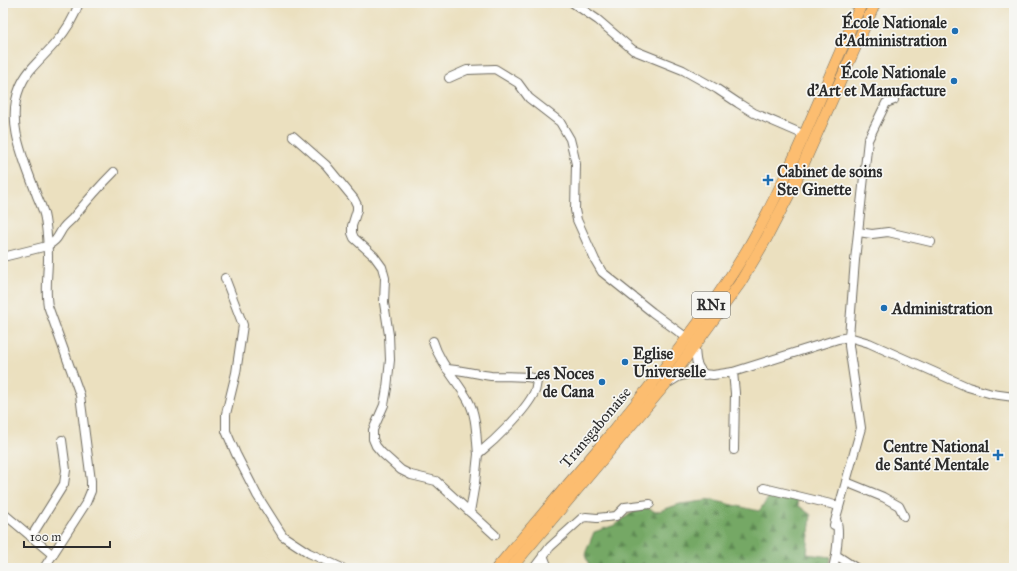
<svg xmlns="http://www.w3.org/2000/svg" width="1017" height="571" viewBox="0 0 1017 571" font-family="'IM FELL Great Primer',serif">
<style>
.forest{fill:url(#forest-firs);stroke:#506a48}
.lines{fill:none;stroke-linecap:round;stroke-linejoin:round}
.minor-casing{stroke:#6e6a5f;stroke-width:10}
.highway-casing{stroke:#6e6a5f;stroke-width:12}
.minor{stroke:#fff;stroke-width:8}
.highway{stroke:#fcbd6f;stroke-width:11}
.poi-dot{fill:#1f6fb2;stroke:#f6f6f2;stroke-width:1.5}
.labels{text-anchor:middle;stroke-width:3.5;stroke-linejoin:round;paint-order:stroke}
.shield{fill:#f6f6f2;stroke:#686867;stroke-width:1}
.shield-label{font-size:15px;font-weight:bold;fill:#2b2b2b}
.poi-label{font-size:16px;font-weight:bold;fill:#2b2b2b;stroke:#f6f6f2;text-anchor:end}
.street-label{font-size:16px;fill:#2b2b2b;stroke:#f6f6f2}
</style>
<defs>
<pattern id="forest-firs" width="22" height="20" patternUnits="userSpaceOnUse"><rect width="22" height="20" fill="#74a865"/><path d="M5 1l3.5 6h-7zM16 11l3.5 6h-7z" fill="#5f8953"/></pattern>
</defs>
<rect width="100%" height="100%" fill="#f6f6f2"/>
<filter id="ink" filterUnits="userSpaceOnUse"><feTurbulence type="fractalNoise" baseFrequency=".025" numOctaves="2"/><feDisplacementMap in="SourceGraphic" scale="8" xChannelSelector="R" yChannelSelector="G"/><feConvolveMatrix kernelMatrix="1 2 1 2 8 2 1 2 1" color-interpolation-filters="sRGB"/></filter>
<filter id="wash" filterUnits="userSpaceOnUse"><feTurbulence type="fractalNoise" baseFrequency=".012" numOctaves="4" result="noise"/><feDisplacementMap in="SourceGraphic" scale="16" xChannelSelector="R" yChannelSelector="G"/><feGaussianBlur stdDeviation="0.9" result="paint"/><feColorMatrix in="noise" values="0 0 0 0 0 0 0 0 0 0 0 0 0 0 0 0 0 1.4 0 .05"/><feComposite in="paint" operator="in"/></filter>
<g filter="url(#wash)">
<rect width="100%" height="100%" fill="#ebe0bf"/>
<!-- forest -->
<polygon class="forest" points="772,493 799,500 798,505 811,515 807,554 831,557 829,568 590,568 585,554 594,532 615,525 630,514 645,507 656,512 680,504 712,500 759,511"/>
</g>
<g filter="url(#ink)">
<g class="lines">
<!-- minor casing -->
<g class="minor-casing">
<g id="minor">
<polyline points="573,3 598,20 633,50 683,70 717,89 738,103 754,113 805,135"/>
<polyline points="853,3 861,6"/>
<polyline points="449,78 467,70 495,69 518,83 529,98 560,122 570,139 573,151 576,164 575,210 577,220 595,260 602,272 652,312 687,338"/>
<polyline points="293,136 326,165 354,199 357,205 357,210 352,226 352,233 354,238 374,256 382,267 385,278 384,303 389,335 390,360 387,388 384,405 373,430 373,439 376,446 382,453 401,470 411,475 436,481 495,535"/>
<polyline points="858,232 872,234 888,232 931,242"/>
<path d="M3,257L47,246C58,240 57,237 63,228C66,224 69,222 72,219C86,202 99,187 114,172"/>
<polyline points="225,278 243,325 236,373 226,414 226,431 236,454 257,495 283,536 309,553 342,568"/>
<path d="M433,341C440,364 457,380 468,400C477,416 476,436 478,454"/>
<path d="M695,347C696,360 695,365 705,375"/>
<path d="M447,369C462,370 476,374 491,376C505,377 519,375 533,378L537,382C536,385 536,389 535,391C526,411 494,441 478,454L475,483L470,512"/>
<polyline points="733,372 735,393 734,450"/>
<polyline points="670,382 678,377 692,373 713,375 733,372 838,339 849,337 869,343 968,387 992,394 1014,397"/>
<polyline points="846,482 883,497 899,506 904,516"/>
<polyline points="764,488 839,506"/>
<polyline points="3,513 53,555"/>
<path d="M836,519C840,530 837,544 836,555L856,568"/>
<polyline points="834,525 861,428 849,346 849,337 855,260 868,140 886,103 894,100"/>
<polyline points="31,537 64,484 66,470 62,440"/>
<polyline points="543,555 548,568"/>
<path d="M44,568L86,503L91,491V481L80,395L48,306C45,289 48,275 48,258C48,245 47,231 45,219C44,211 40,203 37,196C25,162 5,123 20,87C27,69 44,57 56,42C66,31 74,18 79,3"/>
<polyline points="534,568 550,547 582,518 586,517 597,518 616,516 625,507 650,504"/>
<polyline points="833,568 836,555"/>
</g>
</g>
<!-- highway casing -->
<g class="highway-casing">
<g id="highway">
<path d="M497,568C533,526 569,483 605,441C656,380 706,318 747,250C793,171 824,85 862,3"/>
<polyline points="511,568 674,374 740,283 766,239 794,185 875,3"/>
</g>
</g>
<!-- minor -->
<use href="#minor" class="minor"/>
<!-- highway -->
<use href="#highway" class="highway"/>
</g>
</g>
<!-- markers -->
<g class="poi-dot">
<circle cx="955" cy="31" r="4"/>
<circle cx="954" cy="81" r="4"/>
<path d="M766 174h4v4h4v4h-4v4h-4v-4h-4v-4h4z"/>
<circle cx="884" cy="308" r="4"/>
<circle cx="625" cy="362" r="4"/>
<circle cx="602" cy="382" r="4"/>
<path d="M996 449h4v4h4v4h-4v4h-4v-4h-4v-4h4z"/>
</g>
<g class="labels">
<!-- shield labels -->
<rect class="shield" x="692" y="292" width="38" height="26" rx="3"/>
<g class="shield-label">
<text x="711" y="310">RN1</text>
</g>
<!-- poi labels -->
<g class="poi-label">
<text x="947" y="28">École Nationale<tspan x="947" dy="18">d'Administration</tspan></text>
<text x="946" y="78">École Nationale<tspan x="946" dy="18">d'Art et Manufacture</tspan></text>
<text x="777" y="177" text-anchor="start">Cabinet de soins<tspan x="777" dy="18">Ste Ginette</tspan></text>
<text x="892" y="314" text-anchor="start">Administration</text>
<text x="633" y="359" text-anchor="start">Eglise<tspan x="633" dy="18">Universelle</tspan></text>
<text x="594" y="379">Les Noces<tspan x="594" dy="18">de Cana</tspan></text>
<text x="989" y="452">Centre National<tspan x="989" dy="18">de Santé Mentale</tspan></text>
</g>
<!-- street labels -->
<g class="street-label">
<text transform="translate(595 427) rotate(-50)" y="6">Transgabonaise</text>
</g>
</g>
<!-- margin -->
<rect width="1017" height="571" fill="none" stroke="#f6f6f2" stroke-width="16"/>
<!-- scale -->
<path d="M24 541v6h86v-6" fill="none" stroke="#2b2b2b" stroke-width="2"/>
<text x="30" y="541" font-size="12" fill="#2b2b2b" stroke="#f6f6f2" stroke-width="3" paint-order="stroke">100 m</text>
</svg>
